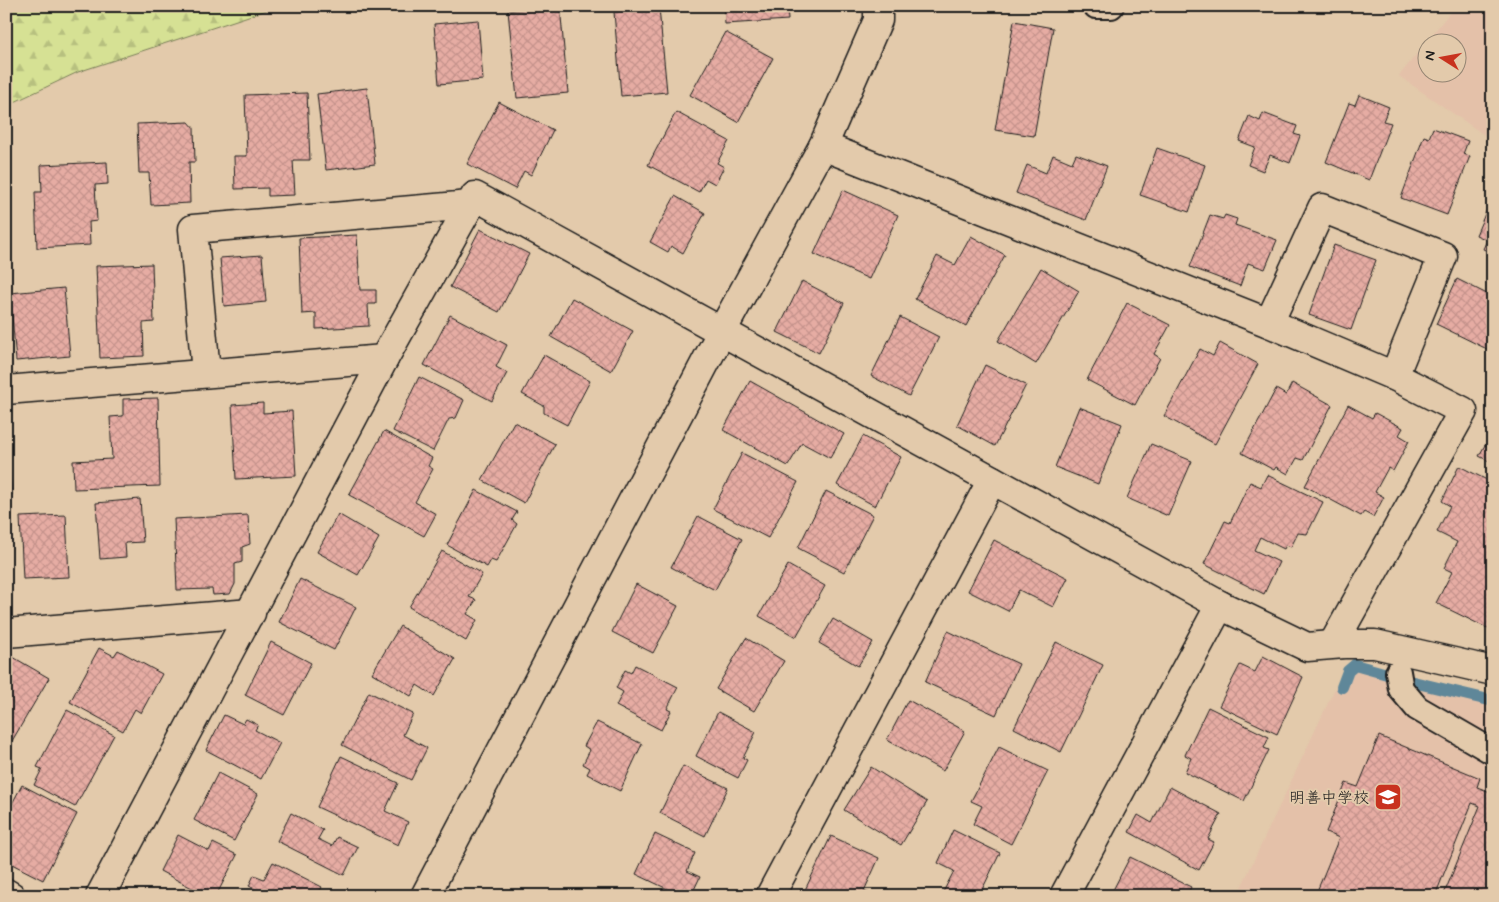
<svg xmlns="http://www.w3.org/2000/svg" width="1499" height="902" viewBox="0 0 1499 902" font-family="Mynerve,'Klee One',sans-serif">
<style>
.built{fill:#e4c1a9;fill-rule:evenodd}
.forest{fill:url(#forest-firs);stroke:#797e58}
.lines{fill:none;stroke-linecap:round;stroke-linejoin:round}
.stream{stroke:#5f8799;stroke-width:12}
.building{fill:url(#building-cross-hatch);stroke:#1c1c1c}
.service-casing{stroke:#1c1c1c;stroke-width:28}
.minor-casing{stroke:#1c1c1c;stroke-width:31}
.tertiary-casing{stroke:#1c1c1c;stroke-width:31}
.service{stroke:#e3caab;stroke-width:24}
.minor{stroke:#e3caab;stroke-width:28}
.tertiary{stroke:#e3caab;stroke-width:28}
.labels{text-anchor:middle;stroke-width:4;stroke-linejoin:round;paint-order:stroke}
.poi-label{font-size:16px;fill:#1c1c1c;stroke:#e3caab;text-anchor:end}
</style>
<defs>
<pattern id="forest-firs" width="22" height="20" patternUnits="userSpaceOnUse" patternTransform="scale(1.25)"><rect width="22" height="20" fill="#d6e194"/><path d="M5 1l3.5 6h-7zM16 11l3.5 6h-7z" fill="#b7c07f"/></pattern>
<pattern id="building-cross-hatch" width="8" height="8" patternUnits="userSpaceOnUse" patternTransform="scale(1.25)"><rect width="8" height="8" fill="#e6aca3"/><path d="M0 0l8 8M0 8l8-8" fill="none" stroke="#c5938c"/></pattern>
</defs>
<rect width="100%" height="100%" fill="#e3caab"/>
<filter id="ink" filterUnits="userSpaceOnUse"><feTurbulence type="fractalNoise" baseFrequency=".02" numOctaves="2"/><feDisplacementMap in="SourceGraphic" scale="10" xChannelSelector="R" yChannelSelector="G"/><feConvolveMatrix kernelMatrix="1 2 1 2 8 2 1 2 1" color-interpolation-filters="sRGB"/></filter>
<g filter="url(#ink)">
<!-- built -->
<g class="built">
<path d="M1455,6H1493V141L1399,76ZM1426,42H1456V72H1426Z"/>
<polygon points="1353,660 1493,697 1493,896 1237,896 1345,667"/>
</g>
<!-- forest -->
<polygon class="forest" points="6,6 279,6 78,72 6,106"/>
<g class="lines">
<!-- stream -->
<g class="stream">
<polyline points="1409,681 1493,701"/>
<polyline points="1342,687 1348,671 1355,665 1387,674"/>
</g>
</g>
<!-- building -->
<g class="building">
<polygon points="551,6 560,6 568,93 517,98 508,11"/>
<polygon points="724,6 787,6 788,20 725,24"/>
<polygon points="659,8 667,92 621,96 614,12"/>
<polygon points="478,20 483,80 439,84 434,24"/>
<polygon points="1014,21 1053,28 1034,136 995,130"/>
<polygon points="725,32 773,58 738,122 690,95"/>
<polygon points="367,88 375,164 326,170 317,94"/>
<polygon points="307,93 310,160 293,160 295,195 268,196 268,188 235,189 234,156 247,156 245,95"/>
<polygon points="1359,95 1389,107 1383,121 1391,123 1369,180 1326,162 1349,103 1355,105"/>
<polygon points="499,102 553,130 531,175 524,171 515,189 467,164"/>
<polygon points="676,112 729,141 717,163 724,167 715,184 706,179 699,192 648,165"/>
<polygon points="1263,113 1297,126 1294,134 1300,136 1290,163 1270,155 1263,171 1248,165 1255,147 1239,141 1249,116 1260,121"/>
<polygon points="189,122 194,128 195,162 189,162 190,203 151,205 149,173 139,173 137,124"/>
<polygon points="1433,128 1468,141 1463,154 1470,156 1447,215 1401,198 1424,136 1429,138"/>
<polygon points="1157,148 1205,165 1189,212 1140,195"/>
<polygon points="1076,154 1107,166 1086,220 1016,193 1027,165 1046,173 1053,155 1072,163"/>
<polygon points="107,162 108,184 95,185 97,221 89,222 90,245 37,248 35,192 42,192 41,165"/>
<polygon points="843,190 898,215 869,279 814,254"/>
<polygon points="1493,195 1493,253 1483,249 1487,240 1476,235"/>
<polygon points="675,196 705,213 683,253 671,246 668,252 650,242"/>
<polygon points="1210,215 1223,219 1225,215 1237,219 1235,225 1277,240 1265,269 1248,263 1240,286 1190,267"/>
<polygon points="480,229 529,254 499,312 450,287"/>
<polygon points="357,235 360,290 376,290 376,304 368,304 369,326 316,329 316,313 302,314 299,238"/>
<polygon points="971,236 1005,255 966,326 915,299 937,256 955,265"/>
<polygon points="1334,245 1376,260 1351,330 1309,315"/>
<polygon points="262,255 266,302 224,306 220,258"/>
<polygon points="152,264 154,322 143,323 144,356 100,358 96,266"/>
<polygon points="1041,268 1079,291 1036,364 998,341"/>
<polygon points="1457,279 1493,297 1493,352 1436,324"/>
<polygon points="802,281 844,303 819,353 777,332"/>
<polygon points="64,288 70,356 16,361 10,293"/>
<polygon points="572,298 633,331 611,371 551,337"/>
<polygon points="1127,303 1170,325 1154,354 1160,358 1135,405 1087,380"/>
<polygon points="450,315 507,345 496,367 507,373 492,401 424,365"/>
<polygon points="900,317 939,337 909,396 871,376"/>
<polygon points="1220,343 1258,364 1215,444 1164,416 1200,349 1213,356"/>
<polygon points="544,355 590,381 567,425 544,413 544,406 522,394"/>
<polygon points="985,365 1026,385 995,446 957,425"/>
<polygon points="419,377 464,400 456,418 449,419 433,451 393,431"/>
<polygon points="750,381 844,434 830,458 802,443 788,466 723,430"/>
<polygon points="1292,383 1332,405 1303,460 1297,458 1288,474 1276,467 1274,470 1242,453 1276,389 1286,395"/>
<polygon points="158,398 160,486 74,489 73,461 112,459 110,417 123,416 123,399"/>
<polygon points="263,403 263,413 292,411 296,476 236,479 232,405"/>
<polygon points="1348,405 1372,418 1375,413 1403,428 1399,435 1409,441 1393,471 1388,468 1375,492 1384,497 1373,517 1364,512 1361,516 1305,486"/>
<polygon points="1079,407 1122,424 1098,484 1055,467"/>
<polygon points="514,422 555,444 524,503 482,480"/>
<polygon points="384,431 432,458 428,466 433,469 415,502 436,514 424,536 349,495"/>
<polygon points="6,436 12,495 6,496"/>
<polygon points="863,436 901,457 875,506 837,485"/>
<polygon points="1151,444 1192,461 1168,516 1127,498"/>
<polygon points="1485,445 1493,449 1493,463 1479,456"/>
<polygon points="742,453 798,482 768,538 713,509"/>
<polygon points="1459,466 1491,482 1490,496 1493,498 1493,631 1436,603 1452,572 1444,568 1457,542 1437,532 1450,506 1442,501"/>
<polygon points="1267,475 1323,502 1307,534 1298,533 1291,547 1286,545 1284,549 1260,537 1254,550 1279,562 1264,594 1204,564 1225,521 1230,523 1250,482 1261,487"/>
<polygon points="476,490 517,512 512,520 517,524 496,562 491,560 487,567 447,545"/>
<polygon points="826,491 873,515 844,572 798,548"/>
<polygon points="140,499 143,542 125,543 126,557 100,559 96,503"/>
<polygon points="338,514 379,538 358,575 317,552"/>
<polygon points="66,515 69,577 23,579 20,517"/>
<polygon points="248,515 250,544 242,547 242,562 235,564 235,584 230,594 213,595 212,589 177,590 174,519"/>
<polygon points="698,516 742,539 715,590 671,567"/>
<polygon points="994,540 1068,578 1053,607 1019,590 1008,611 968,591"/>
<polygon points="442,551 482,574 469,597 476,600 467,614 477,620 466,641 409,607"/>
<polygon points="788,565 825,586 796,637 759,616"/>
<polygon points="300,579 356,607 334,650 279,622"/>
<polygon points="636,584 678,606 653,653 612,632"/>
<polygon points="833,619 873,642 858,666 819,643"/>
<polygon points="400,626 455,659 434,696 417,685 411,696 372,673"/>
<polygon points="948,631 1019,664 996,715 925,682"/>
<polygon points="746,638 784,661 754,711 716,689"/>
<polygon points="271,642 311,663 284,715 245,695"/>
<polygon points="1056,642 1103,665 1061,752 1014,728"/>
<polygon points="99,648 114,656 118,650 162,674 141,713 135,709 123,731 70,702"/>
<polygon points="6,653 49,678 9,746 6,745"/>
<polygon points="1263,656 1303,677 1277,734 1219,706 1240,665 1255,672"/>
<polygon points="635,665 678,687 667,709 671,711 661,730 616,706 623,692 616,688 625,670 631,673"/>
<polygon points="369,692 413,714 403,735 427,748 411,780 342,745"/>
<polygon points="908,700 965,731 943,771 887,740"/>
<polygon points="1208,707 1269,737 1264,748 1269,750 1244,801 1185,772 1191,758 1185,755"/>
<polygon points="67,710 114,735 75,807 34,785 42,769 37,767"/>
<polygon points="718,712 756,732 743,758 747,760 738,778 696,756"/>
<polygon points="224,715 243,724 246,719 258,725 255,730 280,743 261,779 206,750"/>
<polygon points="597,722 642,744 620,791 587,774 590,768 583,764 590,750 584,746"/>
<polygon points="1379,736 1480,778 1477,787 1493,793 1493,896 1448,896 1444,894 1480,806 1472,803 1435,896 1315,896 1339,838 1326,832 1346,783 1358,787"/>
<polygon points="999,747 1048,771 1011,844 973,824 982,806 971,801"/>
<polygon points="341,756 398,783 385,811 408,822 398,845 317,807"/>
<polygon points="683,766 728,788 705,836 660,813"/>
<polygon points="871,767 927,802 901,845 844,810"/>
<polygon points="218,773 258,794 234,841 194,820"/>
<polygon points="22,785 77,814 43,880 6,861 6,815"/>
<polygon points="1170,787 1221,814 1208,839 1214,842 1199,870 1129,832 1138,815 1152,823"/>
<polygon points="291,813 323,830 318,839 332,846 337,837 358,847 344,875 277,841"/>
<polygon points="953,830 1000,853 979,896 941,896 954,871 938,863"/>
<polygon points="655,834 695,853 687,871 700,877 691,896 682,896 636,874"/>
<polygon points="178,835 209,851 213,843 237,855 216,896 207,896 160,871"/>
<polygon points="831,836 879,858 864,891 875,896 811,896 804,892"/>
<polygon points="1130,857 1191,887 1187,896 1110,896"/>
<polygon points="273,862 322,887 317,896 268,896 249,886 254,875 264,879"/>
</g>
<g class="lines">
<!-- service casing -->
<g class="service-casing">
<g id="service">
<polyline points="1096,6 1111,6"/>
<polyline points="1398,672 1401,689 1417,708 1493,752"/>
</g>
</g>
<!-- minor casing -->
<g class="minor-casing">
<g id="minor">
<polyline points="823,146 1269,323 1394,376 1463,411 1333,644"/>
<polyline points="1269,323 1322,208 1443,256 1394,376"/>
<polyline points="206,373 193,229 470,205"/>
<polyline points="6,390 384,359"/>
<polyline points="6,633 251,613"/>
<polyline points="6,893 11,896"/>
<polyline points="100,896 384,359 475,196 1220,605 1307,647 1344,644 1375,644 1493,671"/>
<polyline points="770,896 992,480"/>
<polyline points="1064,896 1220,605"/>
</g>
</g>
<!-- tertiary casing -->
<g class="tertiary-casing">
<polyline id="tertiary" points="425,896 722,331 823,146 878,20 878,6"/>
</g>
<!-- service -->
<use href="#service" class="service"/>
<!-- minor -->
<use href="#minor" class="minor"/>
<!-- tertiary -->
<use href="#tertiary" class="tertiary"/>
</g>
</g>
<!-- icons -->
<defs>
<g id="school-square" transform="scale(1.4375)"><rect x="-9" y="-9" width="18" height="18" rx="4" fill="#c8321e" stroke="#e3caab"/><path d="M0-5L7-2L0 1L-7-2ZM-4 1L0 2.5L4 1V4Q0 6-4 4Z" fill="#fff"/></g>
</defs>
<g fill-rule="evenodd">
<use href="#school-square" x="1388" y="797"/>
</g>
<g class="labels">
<!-- poi labels -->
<g class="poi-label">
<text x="1369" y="803">明善中学校</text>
</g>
</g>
<!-- margin -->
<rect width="1499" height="902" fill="none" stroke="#e3caab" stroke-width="25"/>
<rect x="12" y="12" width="1474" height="877" fill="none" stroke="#1c1c1c" stroke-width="2" filter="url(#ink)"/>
<!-- north arrow -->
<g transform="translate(1442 58) rotate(281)"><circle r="24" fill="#e3caab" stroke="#938472"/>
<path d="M0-4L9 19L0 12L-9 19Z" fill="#c8321e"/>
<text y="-8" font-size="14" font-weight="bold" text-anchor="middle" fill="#1c1c1c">N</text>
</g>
</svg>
